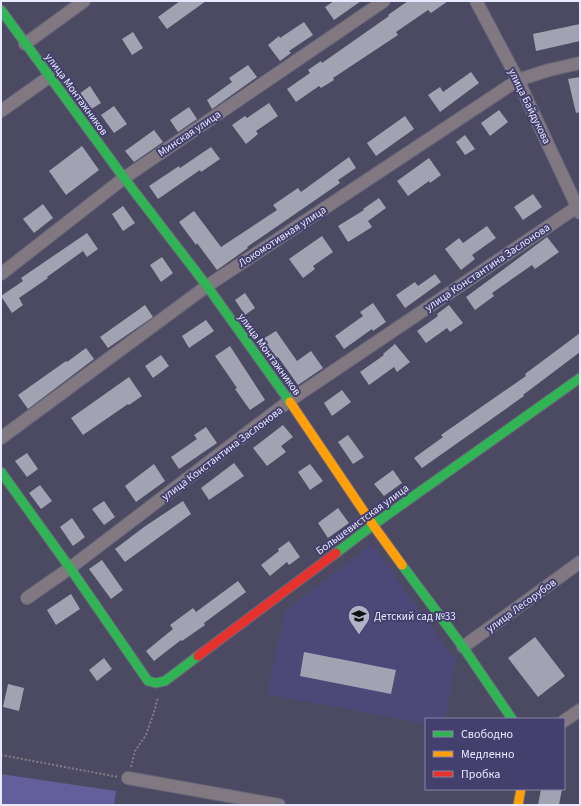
<svg xmlns="http://www.w3.org/2000/svg" width="581" height="806" viewBox="0 0 581 806" font-family="'Source Sans 3',sans-serif">
<style>
.built{fill:#4c4878}
.green{fill:#635e9c}
.building{fill:#a2a3b2}
.lines{fill:none;stroke-linecap:round;stroke-linejoin:round}
.street-casing{stroke:#676679;stroke-width:14}
.fast-casing{stroke:#676679;stroke-width:11}
.slow-casing{stroke:#676679;stroke-width:11}
.jam-casing{stroke:#676679;stroke-width:11}
.path{stroke:#837d88;stroke-width:2;stroke-dasharray:2 2;stroke-linecap:butt}
.street{stroke:#817882;stroke-width:12}
.fast{stroke:#30b455;stroke-width:9}
.slow{stroke:#ff9f0a;stroke-width:9}
.jam{stroke:#e5322d;stroke-width:9}
.labels{text-anchor:middle;stroke-width:4;stroke-linejoin:round;paint-order:stroke}
.street-label{font-size:11px;fill:#e8e8fe;stroke:#44406d}
.poi-label{font-size:11px;fill:#e8e8fe;stroke:#44406d;text-anchor:start}
</style>
<rect width="100%" height="100%" fill="#4c4a62"/>
<!-- built -->
<polygon class="built" points="372,544 456,661 445,719 426,719 426,724 267,694 285,611"/>
<!-- green -->
<polygon class="green" points="1,774 116,791 114,805 1,805"/>
<!-- building -->
<g class="building">
<polygon points="180,1 206,1 167,29 158,17"/>
<polygon points="334,1 361,1 334,20 325,7"/>
<polygon points="408,1 448,1 431,13 428,10 396,32 398,35 333,78 334,80 321,88 319,86 296,102 287,89 310,73 308,70 321,61 322,63 389,16 388,15"/>
<polygon points="304,22 313,35 289,51 291,53 280,61 268,45 279,36 280,38"/>
<polygon points="580,24 580,41 536,51 533,34"/>
<polygon points="133,32 143,48 132,55 122,39"/>
<polygon points="248,65 257,77 212,109 207,100 232,82 229,78"/>
<polygon points="471,72 479,83 440,112 428,95 440,87 443,92"/>
<polygon points="580,77 580,112 576,113 568,79"/>
<polygon points="90,86 101,103 90,110 79,94"/>
<polygon points="269,103 278,116 256,131 258,134 246,144 232,125 245,116 247,118"/>
<polygon points="114,106 127,124 114,133 101,115"/>
<polygon points="189,107 197,119 178,132 170,120"/>
<polygon points="499,110 508,122 490,136 481,123"/>
<polygon points="405,116 414,129 376,156 367,143"/>
<polygon points="154,130 163,142 134,162 125,151"/>
<polygon points="465,135 475,149 465,155 456,142"/>
<polygon points="82,146 99,170 66,195 49,171"/>
<polygon points="211,147 220,159 201,172 200,170 158,199 149,186 179,166 180,168"/>
<polygon points="349,157 356,168 338,180 340,183 247,247 248,248 217,270 197,243 196,245 179,222 194,211 221,247 277,210 273,205 298,188 301,192"/>
<polygon points="429,158 441,175 430,183 429,181 408,196 397,181"/>
<polygon points="533,194 542,207 523,220 514,207"/>
<polygon points="379,198 386,208 368,221 372,227 348,242 338,226 364,210 363,209"/>
<polygon points="43,204 53,218 34,233 23,219"/>
<polygon points="123,206 135,223 123,231 112,214"/>
<polygon points="487,226 496,238 472,255 475,259 461,270 445,249 459,238 463,243"/>
<polygon points="87,233 98,249 87,257 83,251 47,277 48,278 19,298 23,305 12,313 1,296 23,281 21,278"/>
<polygon points="322,236 333,252 313,266 315,269 303,278 289,259"/>
<polygon points="547,237 559,252 535,269 532,265 492,293 494,296 475,310 466,297"/>
<polygon points="162,257 173,273 161,282 150,265"/>
<polygon points="435,274 441,282 405,308 396,295 415,282 418,286"/>
<polygon points="245,293 255,308 245,315 235,300"/>
<polygon points="373,303 386,322 373,331 372,329 344,349 335,336 363,316 360,312"/>
<polygon points="145,305 153,317 108,348 100,337"/>
<polygon points="449,305 463,323 450,332 447,328 426,343 417,331 438,316 437,314"/>
<polygon points="206,320 214,331 189,348 182,336"/>
<polygon points="276,331 297,361 311,351 323,368 298,385 278,357 276,358 263,339"/>
<polygon points="580,333 580,352 523,395 524,396 422,468 414,458 443,437 441,435 526,376 525,374"/>
<polygon points="395,344 410,362 397,372 394,367 369,385 360,372 384,355 383,354"/>
<polygon points="230,346 265,400 250,410 235,389 237,388 215,356"/>
<polygon points="86,348 94,359 28,409 18,395 66,361 67,362"/>
<polygon points="161,355 169,366 153,378 145,366"/>
<polygon points="129,377 142,396 129,405 128,404 83,435 71,418"/>
<polygon points="342,390 351,402 332,416 324,403"/>
<polygon points="283,425 293,437 281,446 286,452 267,466 253,448"/>
<polygon points="206,427 217,443 179,469 171,457 197,439 194,435"/>
<polygon points="348,435 364,457 353,464 338,442"/>
<polygon points="27,453 38,469 27,477 15,461"/>
<polygon points="234,463 244,476 209,500 201,488"/>
<polygon points="154,464 165,481 136,502 125,486"/>
<polygon points="310,464 323,481 310,490 298,472"/>
<polygon points="393,470 402,483 384,496 374,484"/>
<polygon points="40,485 52,501 41,509 29,493"/>
<polygon points="104,501 115,517 104,525 92,509"/>
<polygon points="183,501 191,514 125,562 115,549 144,527"/>
<polygon points="338,508 349,523 328,538 318,523"/>
<polygon points="72,518 85,537 73,546 60,527"/>
<polygon points="289,541 300,557 289,565 287,562 270,576 261,565 279,551 278,549"/>
<polygon points="102,560 123,590 111,599 89,569"/>
<polygon points="238,581 246,592 204,623 205,625 182,641 181,640 154,661 146,651 173,629 170,625 193,608 196,612"/>
<polygon points="71,594 80,609 56,625 47,610"/>
<polygon points="535,637 565,676 538,697 508,658"/>
<polygon points="304,652 396,670 391,694 300,676"/>
<polygon points="104,658 112,669 97,681 89,670"/>
<polygon points="8,684 24,688 19,711 3,707"/>
<polygon points="541,789 562,789 559,805 538,805"/>
</g>
<g class="lines">
<!-- street casing -->
<g class="street-casing">
<g id="street">
<polyline points="476,1 518,80 580,213"/>
<polyline points="25,44 84,1"/>
<polyline points="1,111 49,77"/>
<polyline points="1,274 124,178 384,1"/>
<polyline points="1,438 207,286 518,80 549,70 580,63"/>
<polyline points="27,598 70,568 289,401 580,205"/>
<polyline points="463,647 580,562"/>
<polyline points="564,721 580,710"/>
<polyline points="128,778 279,805"/>
</g>
</g>
<!-- fast casing -->
<g class="fast-casing">
<g id="fast">
<polyline points="1,10 124,178 207,286 290,402"/>
<polyline points="1,472 70,568 148,681 156,683 165,681 198,656"/>
<polyline points="336,553 373,525 580,378"/>
<polyline points="402,565 463,647 512,719"/>
</g>
</g>
<!-- slow casing -->
<g class="slow-casing">
<g id="slow">
<polyline points="290,402 373,525 402,565"/>
<polyline points="518,805 521,789"/>
</g>
</g>
<!-- jam casing -->
<g class="jam-casing">
<polyline id="jam" points="198,656 336,553"/>
</g>
<!-- path -->
<g class="path">
<polyline points="1,755 118,777"/>
<polyline points="131,767 135,751 146,735 154,712 158,697"/>
</g>
<!-- street -->
<use href="#street" class="street"/>
<!-- fast -->
<use href="#fast" class="fast"/>
<!-- slow -->
<use href="#slow" class="slow"/>
<!-- jam -->
<use href="#jam" class="jam"/>
</g>
<!-- icons -->
<defs>
<g id="school-pin" transform="scale(1.15)"><path d="M0 17L-7.5 6A9.5 9.5 0 1 1 7.5 6Z" fill="#b1b1c7" stroke="#44406d"/><path d="M0-5L7-2L0 1L-7-2ZM-4 1L0 2.5L4 1V4Q0 6-4 4Z" fill="#111"/></g>
</defs>
<g fill-rule="evenodd">
<use href="#school-pin" x="359" y="616"/>
</g>
<g class="labels">
<!-- street labels -->
<g class="street-label">
<text transform="translate(77 94) rotate(54)" y="4">улица Монтажников</text>
<text transform="translate(530 106) rotate(64)" y="4">улица Байдукова</text>
<text transform="translate(189 133) rotate(-34)" y="4">Минская улица</text>
<text transform="translate(282 236) rotate(-33)" y="4">Локомотивная улица</text>
<text transform="translate(487 267) rotate(-34)" y="4">улица Константина Заслонова</text>
<text transform="translate(270 354) rotate(54)" y="4">улица Монтажников</text>
<text transform="translate(222 453) rotate(-37)" y="4">улица Константина Заслонова</text>
<text transform="translate(362 519) rotate(-36)" y="4">Большевистская улица</text>
<text transform="translate(521 605) rotate(-36)" y="4">улица Лесорубов</text>
</g>
<!-- poi labels -->
<g class="poi-label">
<text x="374" y="620">Детский сад №33</text>
</g>
</g>
<!-- border -->
<rect width="581" height="806" fill="none" stroke="#e8e8fe" stroke-width="4"/>
<!-- legend -->
<rect x="425" y="718" width="140" height="72" fill="#44406d" stroke="#8683a7"/>
<rect x="433" y="731" width="20" height="6" fill="#30b455" stroke="#8683a7"/>
<text x="461" y="738" font-size="12" fill="#e8e8fe">Свободно</text>
<rect x="433" y="751" width="20" height="6" fill="#ff9f0a" stroke="#8683a7"/>
<text x="461" y="758" font-size="12" fill="#e8e8fe">Медленно</text>
<rect x="433" y="771" width="20" height="6" fill="#e5322d" stroke="#8683a7"/>
<text x="461" y="778" font-size="12" fill="#e8e8fe">Пробка</text>
</svg>
